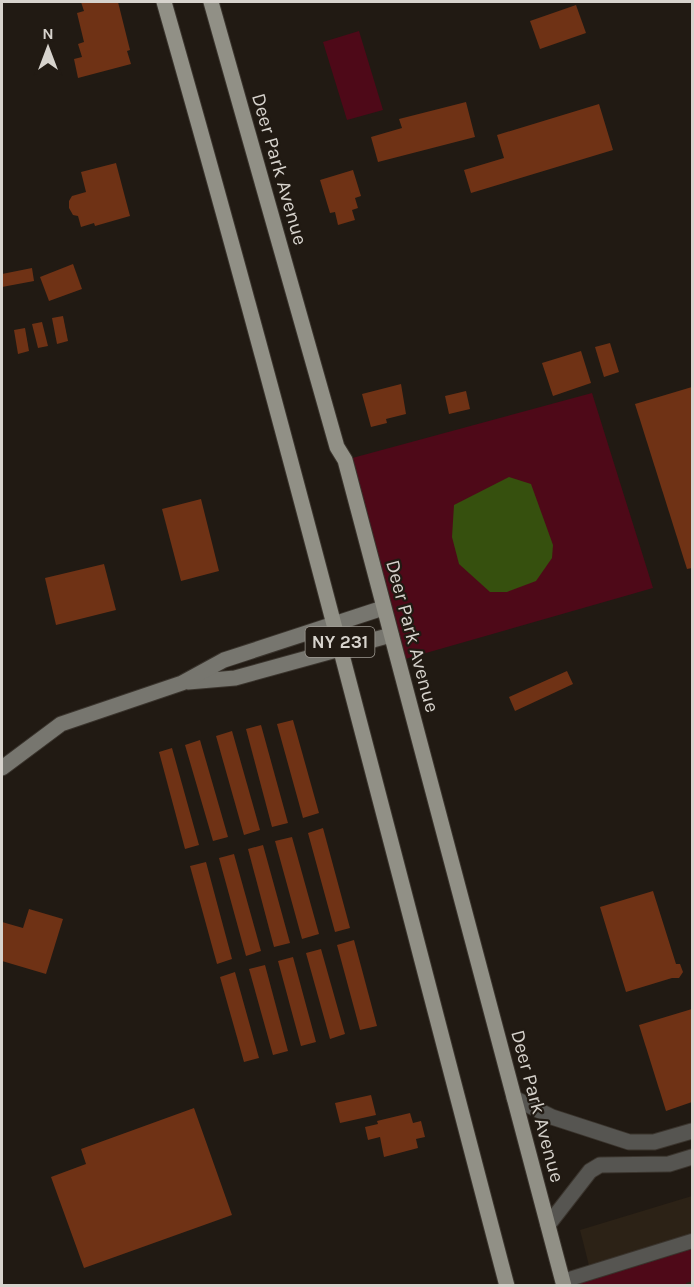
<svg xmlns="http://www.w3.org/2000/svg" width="694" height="1287" viewBox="0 0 694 1287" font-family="Karla,sans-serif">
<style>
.built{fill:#2c2216}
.green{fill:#4e0918}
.water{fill:#36500e}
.building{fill:#6f3215}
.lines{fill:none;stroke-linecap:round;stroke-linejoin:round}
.lane-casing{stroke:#3a342d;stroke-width:16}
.street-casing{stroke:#3a342d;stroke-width:17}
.secondary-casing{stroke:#3a342d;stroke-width:17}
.primary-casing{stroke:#3a342d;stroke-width:17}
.lane{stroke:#565551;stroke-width:14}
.street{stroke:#565551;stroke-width:15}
.secondary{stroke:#77766f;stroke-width:15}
.primary{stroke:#919086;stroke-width:15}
.labels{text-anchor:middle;stroke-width:4.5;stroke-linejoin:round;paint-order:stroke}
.shield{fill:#211a13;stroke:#a09c95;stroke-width:1.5}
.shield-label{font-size:18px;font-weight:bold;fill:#d7d3cd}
.street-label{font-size:20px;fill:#d7d3cd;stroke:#211a13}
</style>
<rect width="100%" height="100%" fill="#211a13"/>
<!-- built -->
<polygon class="built" points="692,1196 692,1285 594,1285 580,1230"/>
<!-- green -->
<g class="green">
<polygon points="359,31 383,110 347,120 323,42"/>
<polygon points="592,393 653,588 398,661 345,460"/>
<polygon points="692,1241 692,1281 686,1283 686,1285 564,1286"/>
</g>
<!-- water -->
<polygon class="water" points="509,477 531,484 553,545 552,558 536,581 507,592 490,592 459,564 452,537 454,505"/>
<!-- building -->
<g class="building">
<polygon points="81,2 118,2 130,50 127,51 131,64 78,78 74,59 82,57 78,44 84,42 77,13 84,11"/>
<polygon points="576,5 586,33 540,49 530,21"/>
<polygon points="466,102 475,137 378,162 371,137 402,128 399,119"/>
<polygon points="599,104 613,150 471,193 464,170 504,158 497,135"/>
<polygon points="116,163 130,216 95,226 94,223 81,227 78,216 73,215 69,208 69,201 72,196 86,192 81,172"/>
<polygon points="353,170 361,196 355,198 358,208 352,210 355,220 338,225 335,212 330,213 320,180"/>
<polygon points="73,264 82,289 49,301 40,277"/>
<polygon points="32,268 34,281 2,287 2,274"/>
<polygon points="63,316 68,341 57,344 52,318"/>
<polygon points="42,322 48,346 38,348 32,324"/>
<polygon points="25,328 29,351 18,354 14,330"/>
<polygon points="610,343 619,372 604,377 595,347"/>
<polygon points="581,351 591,383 553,396 542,363"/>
<polygon points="401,384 406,414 386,419 387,423 371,427 362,394"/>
<polygon points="692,387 692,568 687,569 635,404"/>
<polygon points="466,391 470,409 449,414 445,396"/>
<polygon points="201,499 219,571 181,581 162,509"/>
<polygon points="104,564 116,610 56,625 45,578"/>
<polygon points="567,671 573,684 515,711 509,697"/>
<polygon points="293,720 319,813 303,818 277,724"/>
<polygon points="261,725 288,823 272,827 246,729"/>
<polygon points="232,731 260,830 244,835 216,736"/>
<polygon points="200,740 228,837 213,841 185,745"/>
<polygon points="172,748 199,845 185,849 159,752"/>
<polygon points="323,828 350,928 335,932 308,833"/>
<polygon points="292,837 319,934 302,939 275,841"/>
<polygon points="263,845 290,943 274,947 248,849"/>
<polygon points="234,854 261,951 246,956 219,858"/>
<polygon points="206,862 232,959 217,964 190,866"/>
<polygon points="653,891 676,964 680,964 683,972 679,978 672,978 626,992 600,907"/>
<polygon points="29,909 63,919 46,974 2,961 2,922 23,928"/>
<polygon points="354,940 377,1026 360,1030 337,945"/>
<polygon points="321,949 345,1034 330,1039 306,953"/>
<polygon points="293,957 316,1042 301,1046 278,961"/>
<polygon points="265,965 288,1051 273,1055 249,969"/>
<polygon points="235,972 259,1058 244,1062 220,977"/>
<polygon points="692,1009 692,1102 666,1111 639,1025"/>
<polygon points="371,1095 376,1115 340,1123 335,1103"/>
<polygon points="194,1108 232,1215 84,1268 51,1177 86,1164 81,1149"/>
<polygon points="410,1113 413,1123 421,1121 425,1137 416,1139 418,1148 384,1157 380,1137 368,1140 365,1127 378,1124 377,1121"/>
</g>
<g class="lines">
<!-- lane casing -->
<g class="lane-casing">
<polyline id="lane" points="563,1281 692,1241"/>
</g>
<!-- street casing -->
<g class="street-casing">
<g id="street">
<polyline points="514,1098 552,1117 629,1142 654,1142 692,1131"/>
<polyline points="548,1225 590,1171 600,1165 669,1164 692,1157"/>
</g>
</g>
<!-- secondary casing -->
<g class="secondary-casing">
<g id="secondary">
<polyline points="188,682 235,678 391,635"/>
<polyline points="2,768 61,724 182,683 224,660 383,608"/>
</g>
</g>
<!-- primary casing -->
<g class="primary-casing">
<g id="primary">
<path d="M164,2C286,428 394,857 507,1286"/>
<polyline points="211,2 337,447 345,460 564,1286"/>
</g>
</g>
<!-- lane -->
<use href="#lane" class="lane"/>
<!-- street -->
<use href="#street" class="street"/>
<!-- secondary -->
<use href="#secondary" class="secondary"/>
<!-- primary -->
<use href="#primary" class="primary"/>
</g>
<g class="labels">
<!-- shield labels -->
<rect class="shield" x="305.5" y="627" width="69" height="30" rx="4.5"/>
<g class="shield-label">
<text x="340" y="648">NY 231</text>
</g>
<!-- street labels -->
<g class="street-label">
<text transform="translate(280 169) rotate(74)" y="7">Deer Park Avenue</text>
<text transform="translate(413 636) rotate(75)" y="7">Deer Park Avenue</text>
<text transform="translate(538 1106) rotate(75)" y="7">Deer Park Avenue</text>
</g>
</g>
<!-- border -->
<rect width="694" height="1287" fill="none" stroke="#d7d3cd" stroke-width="6"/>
<!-- north arrow -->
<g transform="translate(48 48)" stroke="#211a13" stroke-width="4.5" paint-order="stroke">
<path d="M0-4.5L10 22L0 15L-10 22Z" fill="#d7d3cd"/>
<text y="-9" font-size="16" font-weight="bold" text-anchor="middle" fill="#d7d3cd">N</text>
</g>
</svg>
